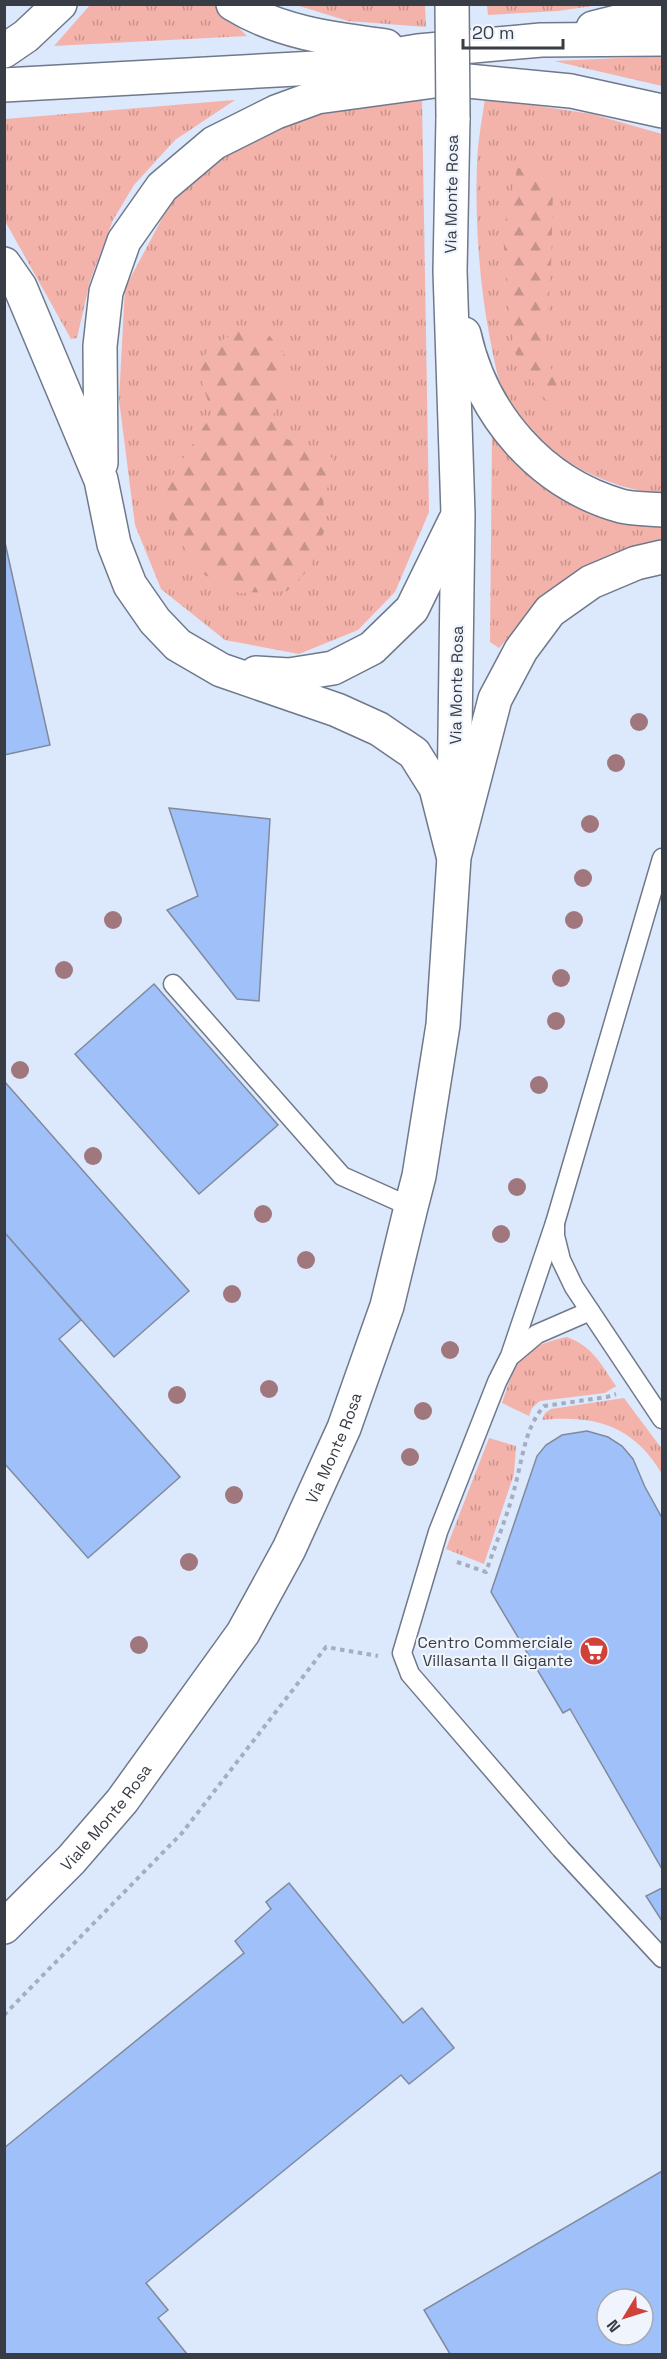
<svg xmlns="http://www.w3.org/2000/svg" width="667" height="2359" viewBox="0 0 667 2359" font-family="'Space Grotesk',sans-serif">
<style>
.grass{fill:url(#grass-tufts)}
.forest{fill:url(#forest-firs)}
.building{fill:#a0c0fa;stroke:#808a9d;stroke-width:1.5;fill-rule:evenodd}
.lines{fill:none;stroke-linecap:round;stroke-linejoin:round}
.service-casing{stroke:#6f798b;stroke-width:21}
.secondary-casing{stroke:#6f798b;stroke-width:36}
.path{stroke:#a5aebe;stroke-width:4;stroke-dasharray:4.5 4.5;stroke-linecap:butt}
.service{stroke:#fff;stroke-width:18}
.secondary{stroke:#fff;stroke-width:33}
.secondary-bridge-casing{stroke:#6f798b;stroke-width:36;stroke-linecap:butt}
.secondary-bridge{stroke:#fff;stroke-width:33}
.tree{fill:#a1777e}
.labels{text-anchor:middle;stroke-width:4.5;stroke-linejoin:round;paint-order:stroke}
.street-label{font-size:16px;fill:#383c44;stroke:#f0f5fd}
.poi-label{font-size:16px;fill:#383c44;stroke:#f0f5fd;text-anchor:end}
</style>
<defs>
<pattern id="grass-tufts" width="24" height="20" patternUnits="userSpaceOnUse" patternTransform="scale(1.5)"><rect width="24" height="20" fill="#f4b3aa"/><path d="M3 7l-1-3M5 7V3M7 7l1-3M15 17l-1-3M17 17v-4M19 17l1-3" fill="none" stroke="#c7938c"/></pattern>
<pattern id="forest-firs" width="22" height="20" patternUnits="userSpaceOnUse" patternTransform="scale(1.5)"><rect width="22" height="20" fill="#f4b3aa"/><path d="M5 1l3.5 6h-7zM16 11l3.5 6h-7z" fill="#c7938c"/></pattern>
</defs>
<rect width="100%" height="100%" fill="#dce8fc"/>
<!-- grass -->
<g class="grass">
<polygon points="90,5 215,5 247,36 54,46"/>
<polygon points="296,5 425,5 426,27 348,21"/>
<polygon points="487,5 487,4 599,5 558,11 488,15"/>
<polygon points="662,56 662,86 554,61"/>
<path d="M485,98L592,114L662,134V494C601,488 535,453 506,396C497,380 494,358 490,339C479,282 475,221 477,162C478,141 482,119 485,98Z"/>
<polygon points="235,100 175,140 134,185 113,220 90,281 77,338 71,339 5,221 5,119"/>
<polygon points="422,100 429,512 395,592 358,630 299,654 225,640 161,589 135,525 119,400 125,288 172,200 241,144 325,109"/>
<polygon points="492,432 662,524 662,545 544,599 499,648 490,642"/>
<path d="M567,1337C593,1347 601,1364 616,1386L605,1393L540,1401L532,1408L529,1416L502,1403C516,1361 520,1347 567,1337Z"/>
<path d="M624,1398L662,1449V1474C633,1425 595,1415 542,1420L545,1413L551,1409Z"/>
<polygon points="489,1438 516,1446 514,1474 484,1564 446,1549"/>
</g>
<!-- forest -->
<g class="forest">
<polygon points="537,161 553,187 551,270 545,350 566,413 543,397 515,353 507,298 503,232 517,169"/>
<polygon points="237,331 269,335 286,357 283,387 273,416 287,439 332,458 339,471 323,494 325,529 310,568 287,591 239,593 203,574 177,537 159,496 212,414 199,373 207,350"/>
</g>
<!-- building -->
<g class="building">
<polygon points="4,538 50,745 4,755"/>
<polygon points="169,808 270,819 259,1001 237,999 167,910 198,896"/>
<polygon points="154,984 278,1125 199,1194 75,1054"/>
<polygon points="4,1081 189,1291 114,1357 4,1232"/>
<polygon points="4,1232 81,1320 59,1339 180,1477 88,1558 4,1463"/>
<polygon points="587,1431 608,1437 622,1446 633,1459 645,1487 662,1518 662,1869 570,1709 563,1713 491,1592 537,1456 546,1445 562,1435"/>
<polygon points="289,1883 403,2023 422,2008 454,2048 409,2084 401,2075 146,2283 168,2310 158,2318 187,2354 4,2354 4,2148 244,1953 235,1941 271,1909 266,1902"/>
<polygon points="662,1888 662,1921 646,1896"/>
<path d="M662,2171V2354H450L424,2310ZM607,2299H643V2335H607Z"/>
</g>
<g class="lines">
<!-- service casing -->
<g class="service-casing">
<g id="service">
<polyline points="662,858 555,1223 555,1236 561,1260 574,1287 662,1419"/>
<polyline points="173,984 342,1176 411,1207"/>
<polyline points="555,1223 510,1356 497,1382 438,1532 402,1653 410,1674 561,1849 662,1958"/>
<polyline points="512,1355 537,1334 590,1311"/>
</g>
</g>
<!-- secondary casing -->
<g class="secondary-casing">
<g id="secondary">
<path d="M233,4C280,33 333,39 386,46"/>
<polyline points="593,28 629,19 662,6"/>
<polyline points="4,51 26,36 60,4"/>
<polyline points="427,77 571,91 662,111"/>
<polyline points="4,85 315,68 418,51 541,40 662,39"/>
<polyline points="453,118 450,271 458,514 454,807"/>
<polyline points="4,264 20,287 101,480 114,544 130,585 155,621 178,645 221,670 337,710 379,729 414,753 436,788 453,855"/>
<path d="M464,334C482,415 540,483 621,506C634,509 649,509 662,510"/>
<polyline points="101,463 100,346 106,292 124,241 162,187 214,143 276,112 317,97 449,79"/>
<polyline points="256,673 289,675 333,668 372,648 412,609 455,521"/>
<path id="s1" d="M4,1927L71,1860L122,1801L243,1633L289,1549L344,1428L387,1306L411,1207L419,1176L443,1025L454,857L495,699L521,650L550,611L591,582L636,563L662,557"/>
</g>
</g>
<!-- path -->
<g class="path">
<path d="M457,1562L486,1572C497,1540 511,1507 518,1474C524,1449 527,1426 544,1406L607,1397L616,1394"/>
<polyline points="4,2015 182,1833 326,1647 378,1656"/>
</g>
<!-- service -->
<use href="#service" class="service"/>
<!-- secondary -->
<use href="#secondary" class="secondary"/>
<!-- secondary-bridge casing -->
<g class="secondary-bridge-casing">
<polyline id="secondary-bridge" points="452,4 453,118"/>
</g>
<!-- secondary-bridge -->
<use href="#secondary-bridge" class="secondary-bridge"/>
</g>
<!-- trees -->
<g class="tree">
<circle cx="639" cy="722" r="9"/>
<circle cx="616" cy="763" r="9"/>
<circle cx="590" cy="824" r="9"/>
<circle cx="583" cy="878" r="9"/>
<circle cx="113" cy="920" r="9"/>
<circle cx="574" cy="920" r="9"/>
<circle cx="64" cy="970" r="9"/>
<circle cx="561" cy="978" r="9"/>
<circle cx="556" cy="1021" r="9"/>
<circle cx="20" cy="1070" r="9"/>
<circle cx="539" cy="1085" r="9"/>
<circle cx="93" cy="1156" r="9"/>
<circle cx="517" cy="1187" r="9"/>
<circle cx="263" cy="1214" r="9"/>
<circle cx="501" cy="1234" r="9"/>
<circle cx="306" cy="1260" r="9"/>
<circle cx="232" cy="1294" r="9"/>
<circle cx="450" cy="1350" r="9"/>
<circle cx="269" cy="1389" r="9"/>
<circle cx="177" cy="1395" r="9"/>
<circle cx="423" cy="1411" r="9"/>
<circle cx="410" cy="1457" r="9"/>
<circle cx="234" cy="1495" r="9"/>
<circle cx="189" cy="1562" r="9"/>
<circle cx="139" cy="1645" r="9"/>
</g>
<!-- icons -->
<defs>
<g id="supermarket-disc" transform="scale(1.5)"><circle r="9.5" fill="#d04239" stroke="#f0f5fd"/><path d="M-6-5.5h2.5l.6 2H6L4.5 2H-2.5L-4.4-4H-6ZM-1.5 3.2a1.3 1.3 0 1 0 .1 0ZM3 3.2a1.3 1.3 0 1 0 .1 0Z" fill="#fff"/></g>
</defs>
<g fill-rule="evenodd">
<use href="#supermarket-disc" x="594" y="1651"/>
</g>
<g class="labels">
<!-- street labels -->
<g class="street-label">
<text transform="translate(451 194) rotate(-89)" y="6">Via Monte Rosa</text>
<text transform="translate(456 685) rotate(-89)" y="6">Via Monte Rosa</text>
<text dy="6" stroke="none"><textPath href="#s1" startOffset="586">Via Monte Rosa</textPath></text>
<text dy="6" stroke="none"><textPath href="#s1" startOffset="150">Viale Monte Rosa</textPath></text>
</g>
<!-- poi labels -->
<g class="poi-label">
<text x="573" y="1648">Centro Commerciale<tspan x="573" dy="18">Villasanta Il Gigante</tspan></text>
</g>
</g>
<!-- border -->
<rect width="667" height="2359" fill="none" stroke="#383c44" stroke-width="12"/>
<!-- north arrow -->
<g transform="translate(625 2317) rotate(232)"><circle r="28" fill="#f0f5fd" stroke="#a6abb3" stroke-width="1.5"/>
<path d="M0-4.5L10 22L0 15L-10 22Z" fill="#d04239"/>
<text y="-9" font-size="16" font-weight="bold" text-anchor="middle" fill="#383c44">N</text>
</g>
<!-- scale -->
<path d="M463 39v9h100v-9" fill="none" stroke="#383c44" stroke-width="3"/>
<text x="472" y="39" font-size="18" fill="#383c44" stroke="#f0f5fd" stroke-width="4.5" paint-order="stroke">20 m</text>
</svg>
